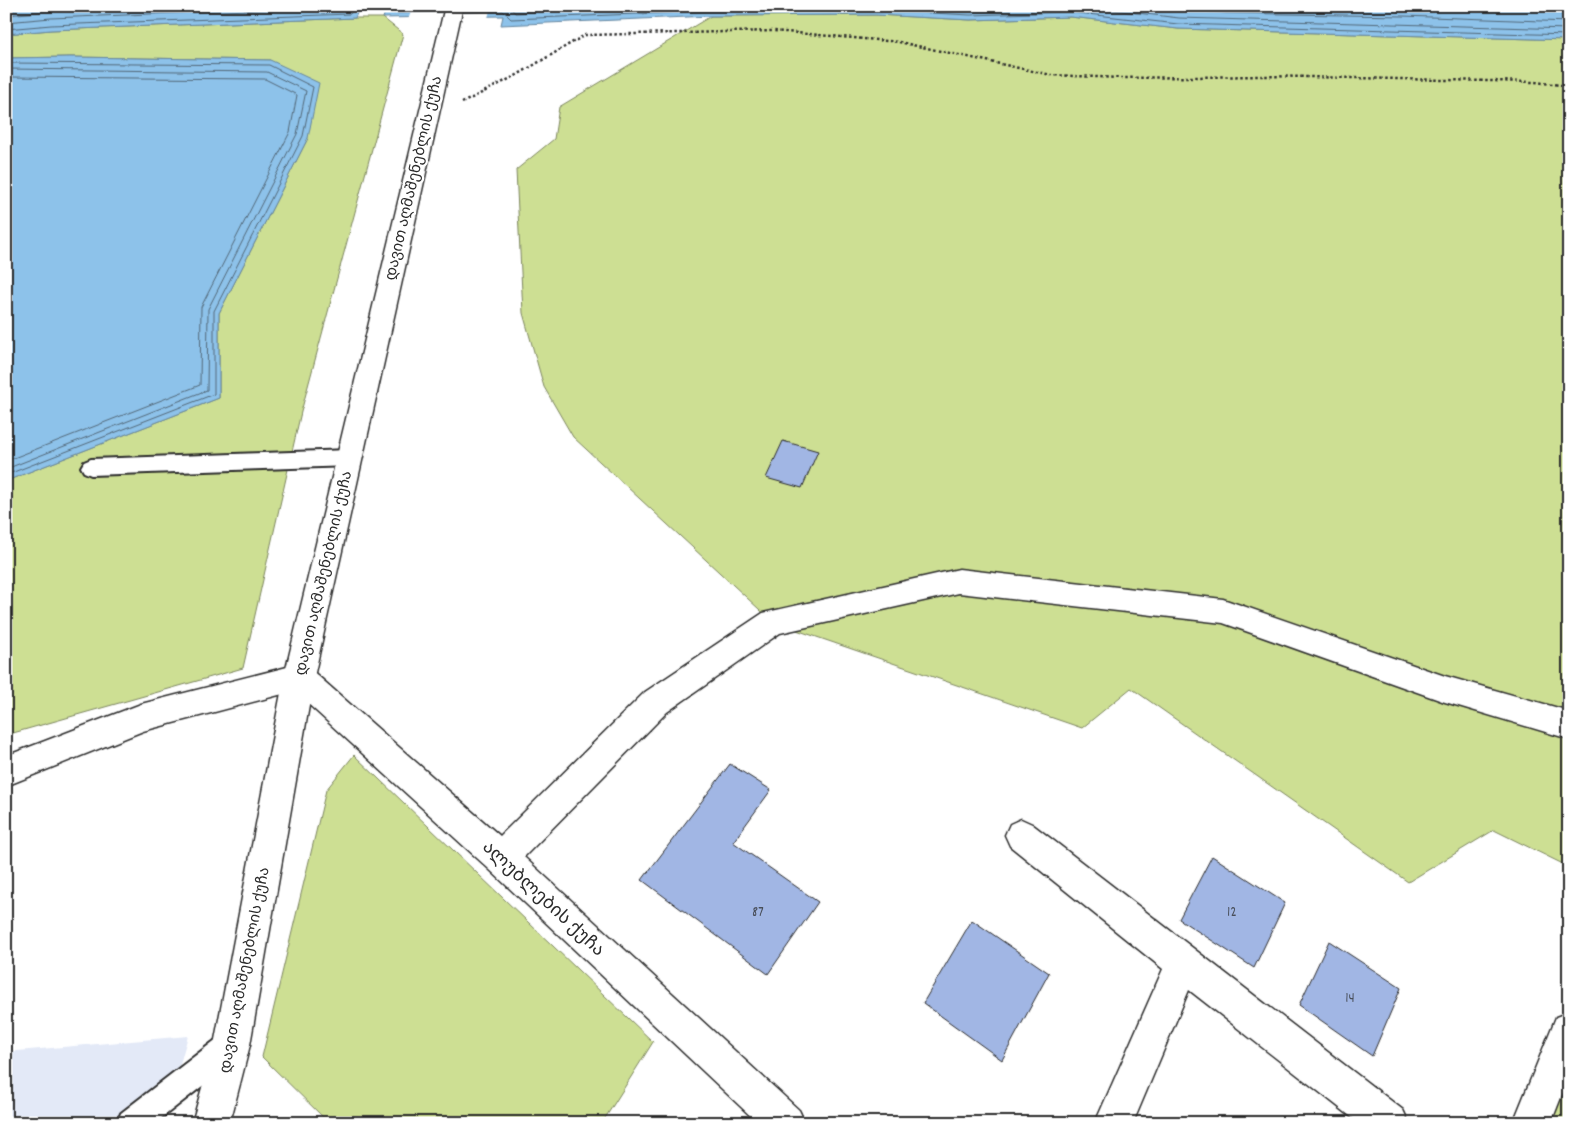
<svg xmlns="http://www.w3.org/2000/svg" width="1575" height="1129" viewBox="0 0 1575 1129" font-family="Dekko,'Noto Sans Georgian',sans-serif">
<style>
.built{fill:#e3e9f7}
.green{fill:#cddf93;stroke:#7c855f}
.water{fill:#8dc2ea;stroke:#66869e}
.pier{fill:#fff}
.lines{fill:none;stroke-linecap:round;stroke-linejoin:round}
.shore{stroke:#526777;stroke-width:1}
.building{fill:#a1b6e4;stroke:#2b2b2b}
.service-casing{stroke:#2b2b2b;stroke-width:4}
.minor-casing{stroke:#2b2b2b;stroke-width:3}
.secondary-casing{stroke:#2b2b2b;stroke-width:3}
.path{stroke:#2b2b2b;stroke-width:2.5;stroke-dasharray:2.5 2.5;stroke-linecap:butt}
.service{fill:#fff;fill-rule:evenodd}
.minor{fill:#fff;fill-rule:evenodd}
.secondary{fill:#fff;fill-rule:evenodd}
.labels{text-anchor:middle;stroke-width:4.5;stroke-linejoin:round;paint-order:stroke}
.street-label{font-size:15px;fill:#2b2b2b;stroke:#fff}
.near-number-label{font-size:15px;fill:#484e59}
.near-street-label{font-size:18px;fill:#2b2b2b;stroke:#fff}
</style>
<rect width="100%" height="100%" fill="#fff"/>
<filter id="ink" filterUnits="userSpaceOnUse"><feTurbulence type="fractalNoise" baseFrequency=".02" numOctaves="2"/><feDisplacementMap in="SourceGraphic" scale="10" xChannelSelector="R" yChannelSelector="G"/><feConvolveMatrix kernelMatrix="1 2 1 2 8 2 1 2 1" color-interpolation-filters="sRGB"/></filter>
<g filter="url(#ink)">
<!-- built -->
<polygon class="built" points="188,1036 163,1123 6,1123 6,1052"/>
<!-- green -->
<g class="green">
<polygon points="876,15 970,20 1070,17 1178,29 1569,40 1569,867 1494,830 1408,882 1131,688 1082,728 773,622 573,437 544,387 523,313 516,170 554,139 559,107 711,16"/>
<polygon points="355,18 383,18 403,34 301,412 243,668 6,735 6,481 219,398 219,313 308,138 270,60 70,57 6,58 6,34 51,30"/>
<polygon points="354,755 653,1042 602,1123 329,1123 262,1057 326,790"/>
<polygon points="1562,1089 1569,1094 1569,1123 1550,1123"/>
</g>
<!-- water -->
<g class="water">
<polygon points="6,6 360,6 355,18 51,30 6,34"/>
<polygon points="387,6 1569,6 1569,40 1178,29 1070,17 970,20 876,15 711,16 501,25 503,16 383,18"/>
<polygon points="70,57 270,60 319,83 308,138 219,313 219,398 6,481 6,58"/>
</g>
<!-- pier -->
<polygon class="pier" points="413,6 491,6 488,18 408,20"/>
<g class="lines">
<!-- shore -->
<g class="shore">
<polyline points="391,6 393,13 442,12"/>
<polyline points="509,6 515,13 651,6"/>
<polyline points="930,6 970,8 1010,6"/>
<polyline points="1079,6 1179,18 1569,29"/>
<polyline points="1135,6 1226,13 1403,16 1569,22"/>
<polyline points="463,12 503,11 511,19 711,11 876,10 970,15 1069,12 1178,24 1569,35"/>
<polyline points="6,15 50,11 181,6"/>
<polyline points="6,22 51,18 348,6"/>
<polyline points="6,29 51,25 350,14 355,6"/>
<polyline points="6,63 269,65 313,87 303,136 214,311 214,394 6,475"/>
<polyline points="6,69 267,72 306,91 297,134 208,309 207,390 6,469"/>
<polyline points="6,77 265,79 297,95 290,132 201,307 200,385 6,461"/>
</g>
</g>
<!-- building -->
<g class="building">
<polygon points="783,441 818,451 802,488 766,478"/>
<polygon points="730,764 771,790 733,842 818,902 768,974 642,880"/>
<polygon points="1212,856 1285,903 1254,968 1179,919"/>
<polygon points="972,920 1049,973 1002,1060 923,1003"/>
<polygon points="1329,941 1401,988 1372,1056 1299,1005"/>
</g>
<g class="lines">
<!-- service casing -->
<g class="service-casing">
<g id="service">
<polygon points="350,450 357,453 360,458 357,463 350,466 91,475 84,472 81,467 84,462 91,459"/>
<polygon points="232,1031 242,1035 246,1045 242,1055 155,1123 117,1123 121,1113 222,1035"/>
</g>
</g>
<!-- minor casing -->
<g class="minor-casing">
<g id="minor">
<polygon points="959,569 1223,599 1445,676 1569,711 1569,739 1445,702 1223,623 959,593 780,633 667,712 524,857 799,1110 805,1123 758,1123 489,869 294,691 143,731 6,786 6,756 141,704 299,664 309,668 500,836 645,692 763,613"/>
<polygon points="1021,819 1032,824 1403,1110 1409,1123 1359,1123 1189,990 1133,1123 1095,1123 1163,969 1010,846 1005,835 1010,824"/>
<polygon points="1569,1012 1569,1077 1551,1123 1513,1123 1556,1017"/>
</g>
</g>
<!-- secondary casing -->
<g class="secondary-casing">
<polygon id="secondary" points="445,6 463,6 314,677 250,1045 230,1123 192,1123 214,1045 284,677"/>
</g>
<!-- path -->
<polyline class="path" points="462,103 517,75 585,35 774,31 899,42 1051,75 1121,78 1264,76 1535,82 1569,86"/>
<!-- service -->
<use href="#service" class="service"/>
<!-- minor -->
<use href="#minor" class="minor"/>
<!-- secondary -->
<use href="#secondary" class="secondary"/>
</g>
</g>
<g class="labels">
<!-- street labels -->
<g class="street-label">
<text transform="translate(413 178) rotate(-77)" y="5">დავით აღმაშენებლის ქუჩა</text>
<text transform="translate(323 573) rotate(-77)" y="5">დავით აღმაშენებლის ქუჩა</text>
<text transform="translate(244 970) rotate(-79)" y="5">დავით აღმაშენებლის ქუჩა</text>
</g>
<!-- near-number labels -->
<g class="near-number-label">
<text x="758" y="916">87</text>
<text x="1232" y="916">12</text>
<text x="1350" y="1002">14</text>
</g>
<!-- near-street labels -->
<g class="near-street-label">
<text transform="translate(544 898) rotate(43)" y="6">ალუბლების ქუჩა</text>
</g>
</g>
<!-- margin -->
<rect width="1575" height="1129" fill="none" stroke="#fff" stroke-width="25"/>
<rect x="12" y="12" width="1550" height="1104" fill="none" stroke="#2b2b2b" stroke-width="2" filter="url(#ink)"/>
</svg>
